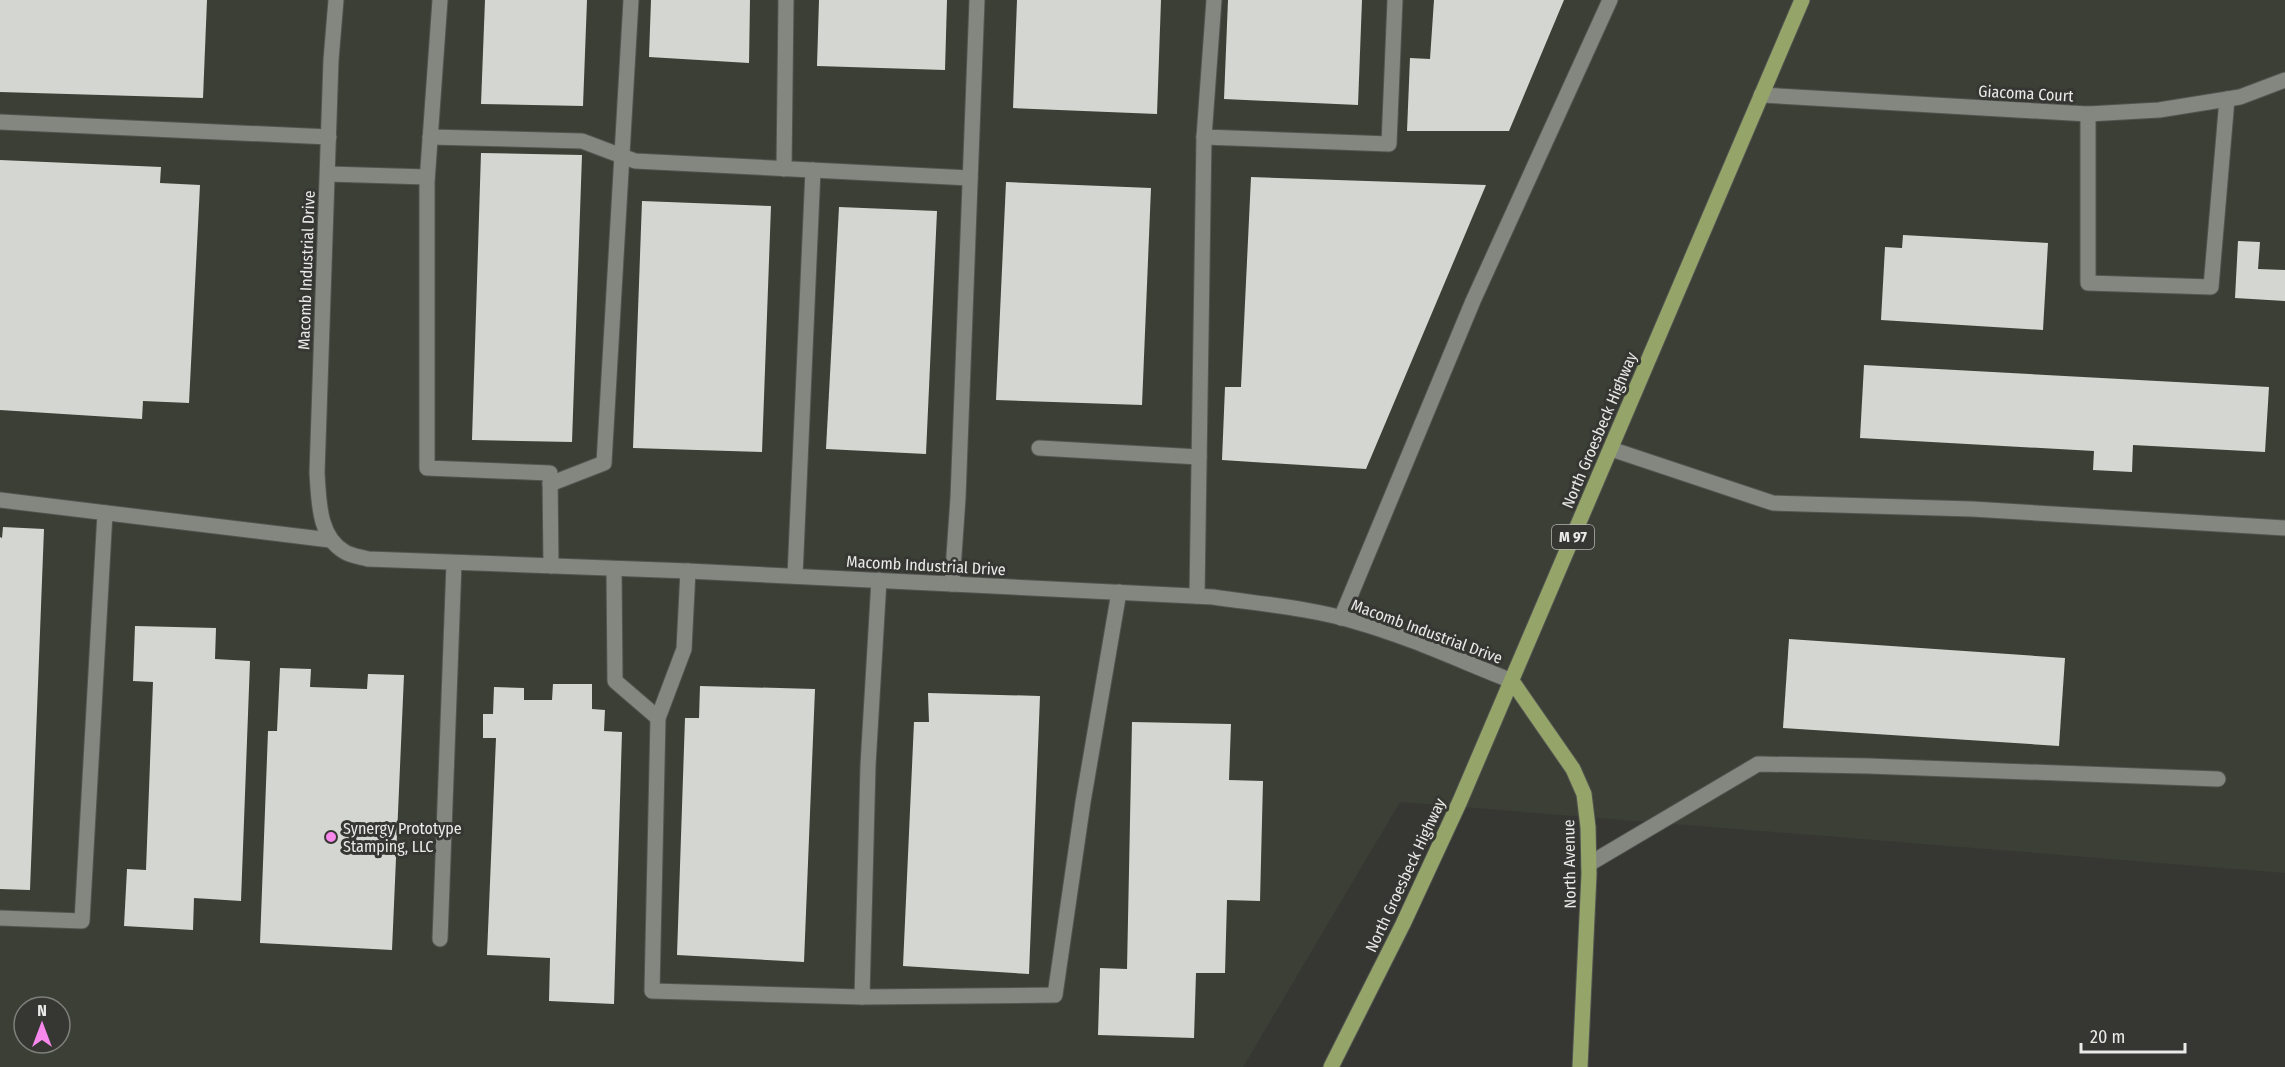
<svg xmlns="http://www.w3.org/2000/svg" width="2285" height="1067" viewBox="0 0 2285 1067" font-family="'Fira Sans Condensed',sans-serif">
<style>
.built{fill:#3c3f35;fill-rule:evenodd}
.building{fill:#d4d6d1}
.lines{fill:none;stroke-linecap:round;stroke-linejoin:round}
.minor-casing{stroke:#525450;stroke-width:17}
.major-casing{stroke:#525450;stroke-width:17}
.minor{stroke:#848680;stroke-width:15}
.major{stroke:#95a56a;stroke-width:15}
.poi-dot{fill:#f888eb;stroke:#363733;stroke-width:2}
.labels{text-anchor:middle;stroke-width:6;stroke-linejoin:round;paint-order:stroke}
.shield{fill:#363733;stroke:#b4b5b2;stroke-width:1.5}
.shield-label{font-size:15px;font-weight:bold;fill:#eaebe8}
.street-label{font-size:16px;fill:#eaebe8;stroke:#363733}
.poi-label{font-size:16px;fill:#eaebe8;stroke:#363733;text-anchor:start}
</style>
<rect width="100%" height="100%" fill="#363733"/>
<!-- built -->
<path class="built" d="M0,0H2285V873L1400,802L1243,1067H0ZM24,1007H60V1043H24Z"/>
<!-- building -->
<g class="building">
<polygon points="0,0 207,0 203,98 0,92"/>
<polygon points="485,0 587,0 583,106 481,104"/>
<polygon points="651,0 750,0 749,63 649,57"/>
<polygon points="819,0 947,0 945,70 817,66"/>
<polygon points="1017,0 1161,0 1157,114 1013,108"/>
<polygon points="1228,0 1362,0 1358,105 1224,99"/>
<polygon points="1434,0 1564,0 1509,131 1407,131 1410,58 1430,59"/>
<polygon points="481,153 582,155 572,442 472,440"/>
<polygon points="0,160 161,167 160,183 200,185 189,403 143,401 142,419 0,410"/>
<polygon points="1251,177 1486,185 1366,469 1222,460 1225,387 1241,387"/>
<polygon points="1006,182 1151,188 1142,405 996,400"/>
<polygon points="642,201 771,206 762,452 633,448"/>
<polygon points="839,207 937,211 926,454 826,449"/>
<polygon points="1903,235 2048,243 2043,330 1881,320 1885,247 1902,248"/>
<polygon points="2238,241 2260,242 2258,269 2285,270 2285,301 2235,298"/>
<polygon points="1864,365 2269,387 2265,452 2133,445 2132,472 2093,470 2094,451 1860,438"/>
<polygon points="3,527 44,529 30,890 0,889 0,537 2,538"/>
<polygon points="135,626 216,628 215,659 250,661 241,901 194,898 193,930 124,926 127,869 146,870 153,682 133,681"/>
<polygon points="1789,639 2065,658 2059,746 1783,728"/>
<polygon points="280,668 311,669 310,687 367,689 368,674 404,675 392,950 260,943 268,731 277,731"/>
<polygon points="553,684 592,684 592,709 605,710 604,731 622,732 614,1004 549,1001 550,958 487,955 496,738 483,738 483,714 493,714 494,687 524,688 524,700 552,700"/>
<polygon points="700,686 815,689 804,962 677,955 685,718 699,718"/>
<polygon points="928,693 1040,696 1029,974 903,966 914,722 929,722"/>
<polygon points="1132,722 1231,724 1229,780 1263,781 1260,901 1227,900 1225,973 1196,973 1194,1038 1098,1035 1100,968 1127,969"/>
</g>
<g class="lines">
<!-- minor casing -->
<g class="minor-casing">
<g id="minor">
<path d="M336,0L331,60L317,473C319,500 318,537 345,552C352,556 361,557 368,559L688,571L1213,597C1261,604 1311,608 1357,622C1410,637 1461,661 1512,681"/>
<polyline points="440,0 427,182 427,468 550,473 551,566"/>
<polyline points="1214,0 1204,137 1389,144 1395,0"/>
<polyline points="1761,95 2088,114 2159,110 2240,97 2285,80"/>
<polyline points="2088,114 2088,283 2211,287 2227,99"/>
<polyline points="0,122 329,137"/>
<polyline points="430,137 582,141 635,161 970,178"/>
<polyline points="784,169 786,0"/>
<polyline points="328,174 427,177"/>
<polyline points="1039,448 1199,457"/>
<polyline points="1611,449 1773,503 1972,509 2285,528"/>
<polyline points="550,484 604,463 631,0"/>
<polyline points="0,500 330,540"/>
<polyline points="614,569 615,681 658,718"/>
<polyline points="688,571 684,649 658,718 652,991 862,997"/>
<polyline points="795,576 813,170"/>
<polyline points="879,580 868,765 862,997 1055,995 1083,802 1119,592"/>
<polyline points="952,584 958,498 977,0"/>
<polyline points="1197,596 1204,137"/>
<polyline points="1341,618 1473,301 1610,0"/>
<polyline points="1589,864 1758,764 1869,766 2218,779"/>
<polyline points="0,918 82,921 105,513"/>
<polyline points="440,939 454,563"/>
</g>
</g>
<!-- major casing -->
<g class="major-casing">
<g id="major">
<polyline points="1512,681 1573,769 1584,794 1588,827 1589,874 1580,1067"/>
<polyline points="1331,1067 1403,924 1460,801 1802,0"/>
</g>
</g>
<!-- minor -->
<use href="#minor" class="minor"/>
<!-- major -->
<use href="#major" class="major"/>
</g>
<!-- markers -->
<circle class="poi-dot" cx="331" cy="837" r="6"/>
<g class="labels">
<!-- shield labels -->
<rect class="shield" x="1552" y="525" width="42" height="24" rx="4.5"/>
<g class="shield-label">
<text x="1573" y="542">M 97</text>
</g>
<!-- street labels -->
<g class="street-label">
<text transform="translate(2026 93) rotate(3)" y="6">Giacoma Court</text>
<text transform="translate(306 270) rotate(-88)" y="6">Macomb Industrial Drive</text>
<text transform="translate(1599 430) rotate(-67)" y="6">North Groesbeck Highway</text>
<text transform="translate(926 565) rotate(3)" y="6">Macomb Industrial Drive</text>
<text transform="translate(1427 631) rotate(20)" y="6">Macomb Industrial Drive</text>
<text transform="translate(1569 864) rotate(-91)" y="6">North Avenue</text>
<text transform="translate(1405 875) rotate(-65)" y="6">North Groesbeck Highway</text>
</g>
<!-- poi labels -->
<g class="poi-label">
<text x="343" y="834">Synergy Prototype<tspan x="343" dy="18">Stamping, LLC</tspan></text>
</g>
</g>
<!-- north arrow -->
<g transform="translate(42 1025)"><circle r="28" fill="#363733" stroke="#7e7f7b" stroke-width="1.5"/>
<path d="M0-4.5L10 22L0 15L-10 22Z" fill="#f888eb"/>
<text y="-9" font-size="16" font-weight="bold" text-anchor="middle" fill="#eaebe8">N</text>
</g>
<!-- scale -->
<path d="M2081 1043v9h104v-9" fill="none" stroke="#eaebe8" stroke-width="3"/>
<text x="2090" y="1043" font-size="18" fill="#eaebe8" stroke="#363733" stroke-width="4.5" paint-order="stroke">20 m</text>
</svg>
